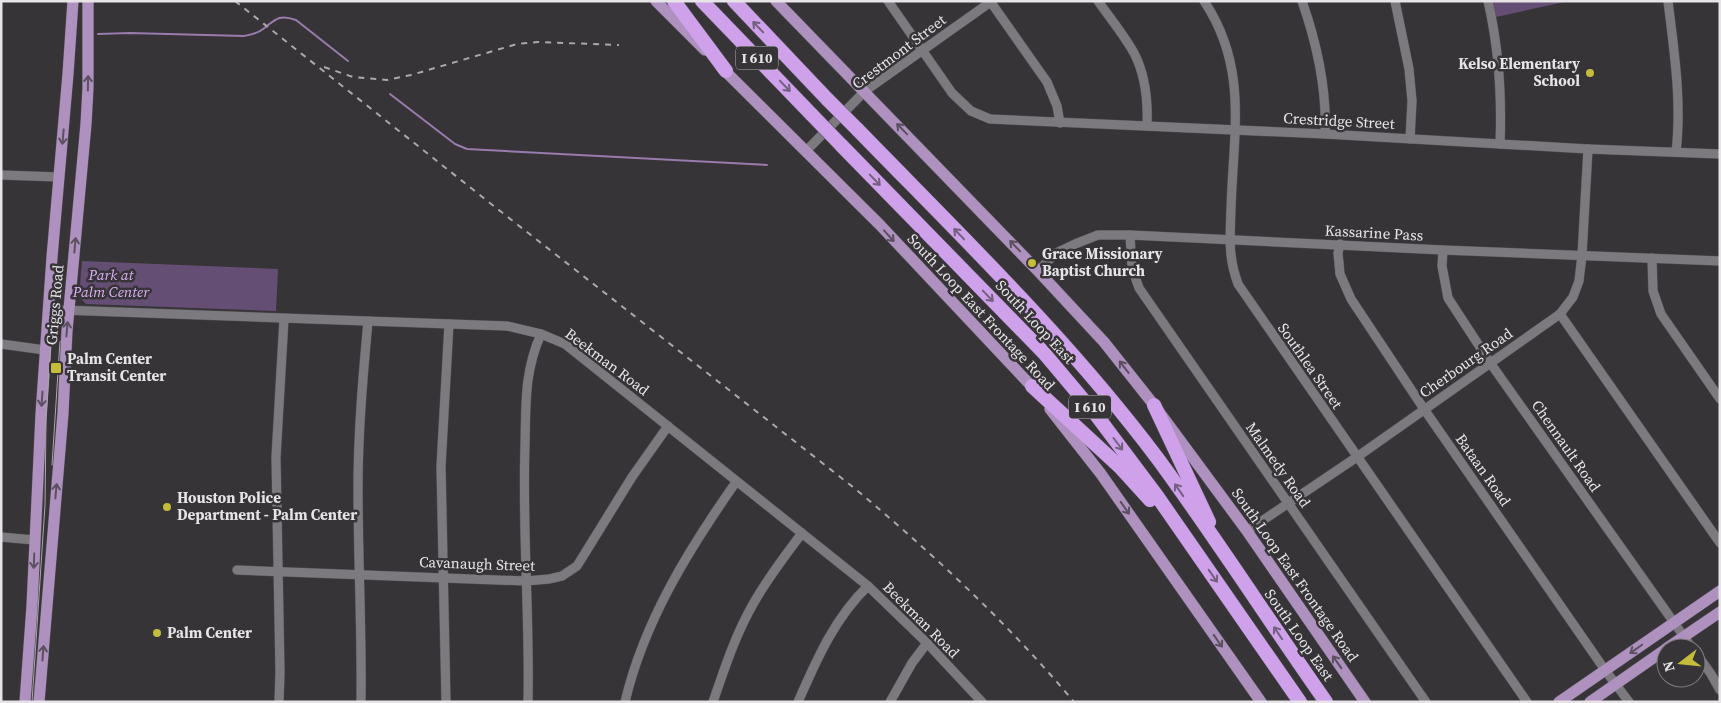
<svg xmlns="http://www.w3.org/2000/svg" width="1721" height="703" viewBox="0 0 1721 703" font-family="'Source Serif 4',serif">
<style>
.green{fill:#654e73}
.lines{fill:none;stroke-linecap:round;stroke-linejoin:round}
.stream{stroke:#997bac;stroke-width:2}
.minor-casing{stroke:#525054;stroke-width:10}
.major-casing{stroke:#525054;stroke-width:12}
.highway-casing{stroke:#525054;stroke-width:15}
.minor{stroke:#7d7a7f;stroke-width:9}
.major{stroke:#ae91bf;stroke-width:11}
.highway{stroke:#cea1ea;stroke-width:14}
.tram{stroke:#aaa8ab;stroke-width:1}
.rail{stroke:#aaa8ab;stroke-width:2;stroke-dasharray:6 6;stroke-linecap:butt}
.highway-bridge-casing{stroke:#525054;stroke-width:15;stroke-linecap:butt}
.highway-bridge{stroke:#cea1ea;stroke-width:14}
.oneway{stroke:#73607f}
.oneway2{stroke:#5b5060}
.poi-dot{fill:#c6bc3c;stroke:#373438;stroke-width:2}
.labels{text-anchor:middle;stroke-width:5;stroke-linejoin:round;paint-order:stroke}
.shield{fill:#373438;stroke:#b2afb2;stroke-width:1}
.shield-label{font-size:14px;font-weight:bold;fill:#e6e4e7}
.street-label{font-size:15px;fill:#e6e4e7;stroke:#373438}
.poi-label{font-size:15px;font-weight:bold;fill:#e6e4e7;stroke:#373438;text-anchor:start}
.park-label{font-size:15px;font-style:italic;fill:#ddb0f9;stroke:#373438}
</style>
<rect width="100%" height="100%" fill="#373438"/>
<!-- green -->
<g class="green">
<polygon points="1492,1 1569,1 1496,17"/>
<polygon points="82,261 278,269 276,311 86,304 79,297"/>
</g>
<g class="lines">
<!-- stream -->
<g class="stream">
<path d="M98,34L130,33L244,36C250,35 257,34 263,29C276,19 279,14 296,20L348,61"/>
<polyline points="390,94 455,144 467,149 767,165"/>
</g>
<!-- minor casing -->
<g class="minor-casing">
<g id="minor">
<polyline points="888,1 952,93 971,111 990,119 1325,134 1588,149 1720,154"/>
<polyline points="990,1 1047,82 1057,106 1060,123"/>
<path d="M1098,1C1110,18 1124,35 1134,53C1145,74 1148,102 1147,126"/>
<path d="M1204,1C1249,68 1233,134 1231,209C1230,238 1228,257 1238,284L1527,702"/>
<path d="M1302,1C1317,44 1327,89 1325,134"/>
<polyline points="1395,1 1409,69 1412,101 1410,139"/>
<path d="M1488,1C1499,49 1502,95 1500,144"/>
<path d="M1668,1C1674,51 1682,102 1676,152"/>
<polyline points="806,151 865,91 992,1"/>
<polyline points="1,175 59,177"/>
<polyline points="1130,235 1132,268 1139,288 1426,702"/>
<polyline points="1340,244 1338,253 1340,274 1351,299 1424,409 1605,670 1629,702"/>
<polyline points="1443,250 1442,266 1448,298 1491,364 1692,648"/>
<polyline points="1652,258 1653,291 1661,314 1720,399"/>
<polyline points="1038,271 1056,253 1075,244 1098,235 1130,235 1443,250 1720,261"/>
<polyline points="1560,314 1720,543"/>
<polyline points="48,315 62,310 507,326 541,334 565,344 868,586 927,643 982,702"/>
<polyline points="1,344 45,350"/>
<polyline points="1247,531 1357,457 1560,314 1573,297 1579,281 1582,255 1588,149"/>
<polyline points="1,537 34,540"/>
<polyline points="237,570 526,581 549,579 562,576 577,566 632,477 668,426"/>
<polyline points="1696,653 1711,674 1720,690"/>
<polyline points="279,702 280,672 276,457 284,319"/>
<path d="M361,702C362,630 358,559 358,488C358,432 363,376 368,321"/>
<polyline points="446,702 441,466 449,324"/>
<path d="M528,702C530,617 522,531 525,446C526,405 524,372 541,334"/>
<path d="M625,702C644,621 689,549 736,482"/>
<path d="M713,702C724,670 735,636 752,606C766,580 785,556 802,533"/>
<path d="M798,702C816,661 835,617 868,586"/>
<polyline points="890,702 912,663 927,643"/>
</g>
</g>
<!-- major casing -->
<g class="major-casing">
<g id="major">
<polyline points="656,1 705,50"/>
<polyline points="776,1 1038,271 1104,342 1154,405 1247,531 1365,702"/>
<polyline points="721,67 880,225 1037,392"/>
<polyline points="1050,409 1101,474 1261,702"/>
<polyline points="1667,648 1720,612"/>
<polyline points="25,702 32,606 41,414 52,257 68,74 73,1"/>
<polyline points="39,702 63,413 67,331 86,124 88,88 88,1"/>
<polyline points="1559,702 1720,591"/>
<polyline points="1590,702 1666,649"/>
</g>
</g>
<!-- highway casing -->
<g class="highway-casing">
<g id="highway">
<polyline points="674,1 726,71"/>
<polyline points="702,1 812,115"/>
<polyline points="734,1 828,100"/>
<path d="M857,129C961,236 1069,340 1158,459C1216,538 1269,621 1326,702"/>
<polyline points="841,145 1044,353 1097,416 1157,496 1300,702"/>
<polyline points="1032,386 1120,467 1150,500"/>
<polyline points="1154,405 1209,522"/>
</g>
</g>
<!-- minor -->
<use href="#minor" class="minor"/>
<!-- major -->
<use href="#major" class="major"/>
<!-- highway -->
<use href="#highway" class="highway"/>
<!-- tram -->
<g class="tram">
<polyline points="52,465 60,341"/>
<polyline points="32,702 45,505 46,421 51,341"/>
</g>
<!-- rail -->
<g class="rail">
<path d="M235,1L495,207L853,487C932,553 1008,623 1074,702"/>
<polyline points="324,67 353,77 387,80 411,75 517,44 538,42 619,45"/>
</g>
<!-- highway-bridge casing -->
<g class="highway-bridge-casing">
<g id="highway-bridge">
<polyline points="828,100 857,129"/>
<polyline points="812,115 841,145"/>
</g>
</g>
<!-- highway-bridge -->
<use href="#highway-bridge" class="highway-bridge"/>
</g>
<!-- one-way arrows -->
<defs><path id="oneway-shaft" d="M-6 0H5M1.5-3L5.5 0L1.5 3" fill="none" stroke-width="1.6" stroke-linecap="round" stroke-linejoin="round" transform="scale(1.25)"/></defs>
<g class="oneway">
<use href="#oneway-shaft" transform="translate(758 27) rotate(-134)"/>
<use href="#oneway-shaft" transform="translate(785 86) rotate(46)"/>
<use href="#oneway-shaft" transform="translate(875 180) rotate(46)"/>
<use href="#oneway-shaft" transform="translate(959 234) rotate(-134)"/>
<use href="#oneway-shaft" transform="translate(988 296) rotate(46)"/>
<use href="#oneway-shaft" transform="translate(1118 444) rotate(53)"/>
<use href="#oneway-shaft" transform="translate(1179 490) rotate(-125)"/>
<use href="#oneway-shaft" transform="translate(1213 576) rotate(55)"/>
<use href="#oneway-shaft" transform="translate(1278 633) rotate(-124)"/>
</g>
<g class="oneway2">
<use href="#oneway-shaft" transform="translate(88 83) rotate(-89)"/>
<use href="#oneway-shaft" transform="translate(902 129) rotate(-134)"/>
<use href="#oneway-shaft" transform="translate(63 137) rotate(95)"/>
<use href="#oneway-shaft" transform="translate(889 236) rotate(48)"/>
<use href="#oneway-shaft" transform="translate(75 245) rotate(-85)"/>
<use href="#oneway-shaft" transform="translate(1015 246) rotate(-134)"/>
<use href="#oneway-shaft" transform="translate(67 329) rotate(-85)"/>
<use href="#oneway-shaft" transform="translate(1124 367) rotate(-128)"/>
<use href="#oneway-shaft" transform="translate(42 399) rotate(94)"/>
<use href="#oneway-shaft" transform="translate(56 491) rotate(-85)"/>
<use href="#oneway-shaft" transform="translate(1125 508) rotate(55)"/>
<use href="#oneway-shaft" transform="translate(34 561) rotate(92)"/>
<use href="#oneway-shaft" transform="translate(1218 641) rotate(55)"/>
<use href="#oneway-shaft" transform="translate(1636 649) rotate(145)"/>
<use href="#oneway-shaft" transform="translate(43 653) rotate(-86)"/>
<use href="#oneway-shaft" transform="translate(1337 662) rotate(-125)"/>
</g>
<!-- markers -->
<g class="poi-dot">
<circle cx="1590" cy="73" r="5"/>
<circle cx="1032" cy="263" r="5"/>
<rect x="50" y="362" width="12" height="12" rx="2.5"/>
<circle cx="167" cy="507" r="5"/>
<circle cx="157" cy="633" r="5"/>
</g>
<g class="labels">
<!-- shield labels -->
<g class="shield">
<rect x="736" y="46.5" width="42" height="23" rx="4"/>
<rect x="1069" y="395.5" width="42" height="23" rx="4"/>
</g>
<g class="shield-label">
<text x="757" y="63">I 610</text>
<text x="1090" y="412">I 610</text>
</g>
<!-- street labels -->
<g class="street-label">
<text transform="translate(899 52) rotate(-37)" y="5">Crestmont Street</text>
<text transform="translate(1339 121) rotate(3)" y="5">Crestridge Street</text>
<text transform="translate(1374 233) rotate(3)" y="5">Kassarine Pass</text>
<text transform="translate(55 305) rotate(-85)" y="5">Griggs Road</text>
<text transform="translate(981 312) rotate(47)" y="5">South Loop East Frontage Road</text>
<text transform="translate(1035 322) rotate(47)" y="5">South Loop East</text>
<text transform="translate(607 362) rotate(37)" y="5">Beekman Road</text>
<text transform="translate(1466 363) rotate(-35)" y="5">Cherbourg Road</text>
<text transform="translate(1310 366) rotate(55)" y="5">Southlea Street</text>
<text transform="translate(1566 446) rotate(55)" y="5">Chennault Road</text>
<text transform="translate(1278 465) rotate(55)" y="5">Malmedy Road</text>
<text transform="translate(1483 470) rotate(55)" y="5">Bataan Road</text>
<text transform="translate(477 564) rotate(2)" y="5">Cavanaugh Street</text>
<text transform="translate(1295 575) rotate(55)" y="5">South Loop East Frontage Road</text>
<text transform="translate(921 620) rotate(45)" y="5">Beekman Road</text>
<text transform="translate(1299 635) rotate(55)" y="5">South Loop East</text>
</g>
<!-- poi labels -->
<g class="poi-label">
<text x="1580" y="69" text-anchor="end">Kelso Elementary<tspan x="1580" dy="17">School</tspan></text>
<text x="1042" y="259">Grace Missionary<tspan x="1042" dy="17">Baptist Church</tspan></text>
<text x="67" y="364">Palm Center<tspan x="67" dy="17">Transit Center</tspan></text>
<text x="177" y="503">Houston Police<tspan x="177" dy="17">Department - Palm Center</tspan></text>
<text x="167" y="638">Palm Center</text>
</g>
<!-- park labels -->
<g class="park-label">
<text x="111" y="280">Park at<tspan x="111" dy="17">Palm Center</tspan></text>
</g>
</g>
<!-- border -->
<rect width="1721" height="703" fill="none" stroke="#e6e4e7" stroke-width="5"/>
<!-- north arrow -->
<g transform="translate(1681 663) rotate(254)"><circle r="24" fill="#373438" stroke="#7d7a7e"/>
<path d="M0-4L9 19L0 12L-9 19Z" fill="#c6bc3c"/>
<text y="-8" font-size="14" font-weight="bold" text-anchor="middle" fill="#e6e4e7">N</text>
</g>
</svg>
